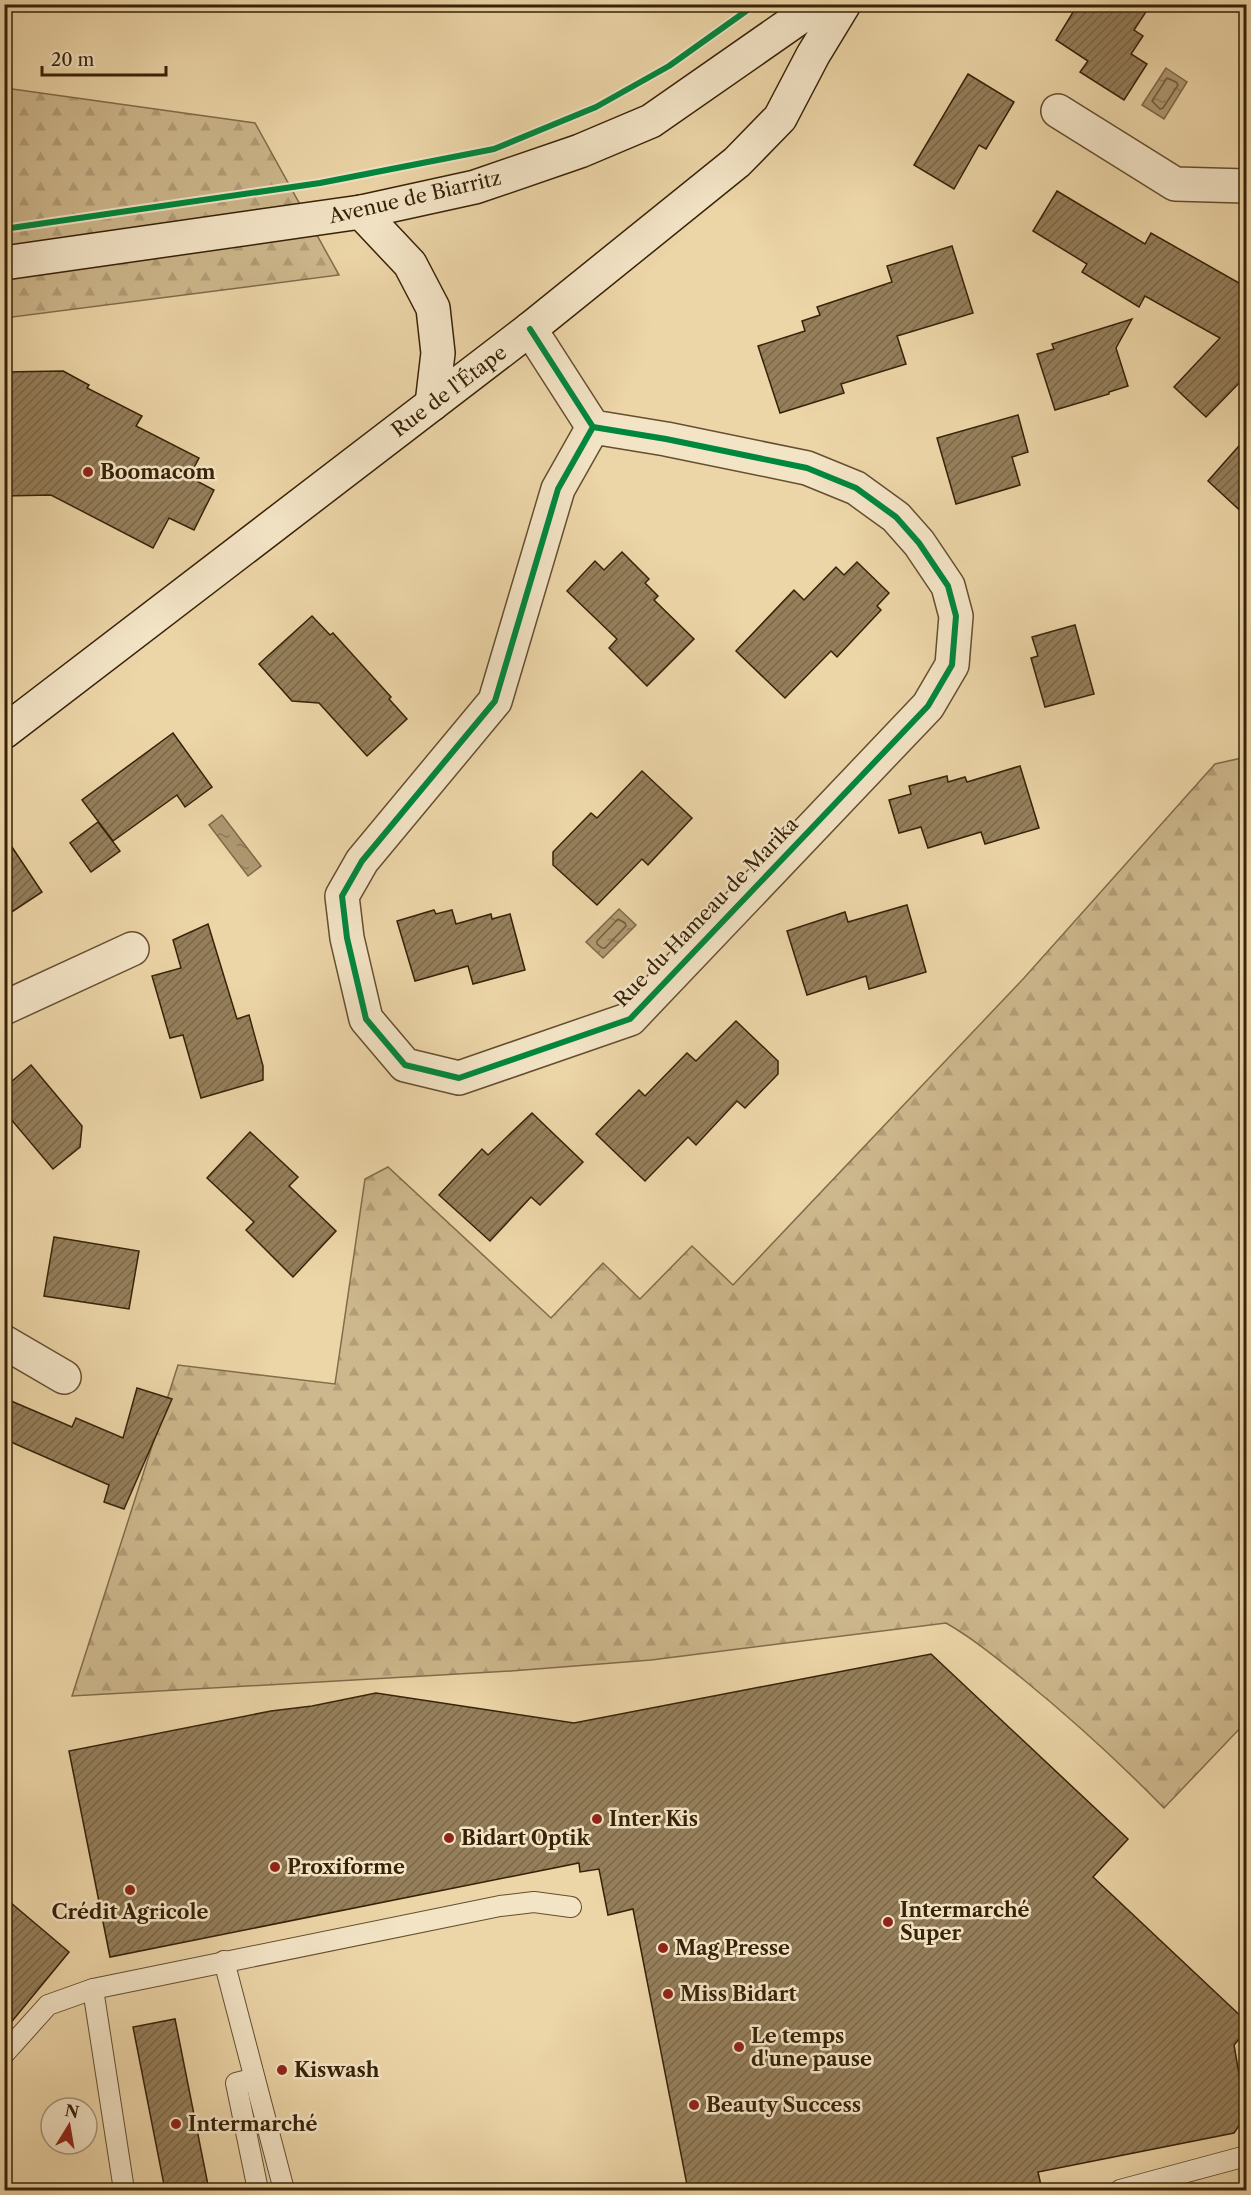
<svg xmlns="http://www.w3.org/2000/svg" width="1251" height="2195" viewBox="0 0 1251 2195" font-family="'Libre Caslon Text',serif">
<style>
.forest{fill:url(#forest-firs);stroke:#826c4a;stroke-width:1.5}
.water{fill:url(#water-ripples);stroke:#7e6947;stroke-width:1.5}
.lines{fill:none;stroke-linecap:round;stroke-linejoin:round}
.shore{stroke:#725d3c;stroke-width:1.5}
.building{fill:url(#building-hatch);stroke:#372208;stroke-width:1.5}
.lane-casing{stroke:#644f30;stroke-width:22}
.street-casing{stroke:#644f30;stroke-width:36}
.secondary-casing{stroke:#372208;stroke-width:36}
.lane{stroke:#f3e4c6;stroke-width:20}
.street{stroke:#f3e4c6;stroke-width:33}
.secondary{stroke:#f3e4c6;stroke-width:33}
.cycleway-casing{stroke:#f3e4c6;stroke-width:10}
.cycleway{stroke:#00873e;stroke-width:6}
.poi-dot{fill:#8f2418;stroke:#f3e4c6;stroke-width:2}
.labels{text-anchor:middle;stroke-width:5;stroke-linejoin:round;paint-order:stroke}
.street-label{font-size:20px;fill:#372208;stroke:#f3e4c6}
.poi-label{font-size:20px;font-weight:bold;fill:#372208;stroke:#f3e4c6;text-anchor:start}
</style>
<defs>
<pattern id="forest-firs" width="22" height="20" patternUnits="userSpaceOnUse" patternTransform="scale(1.5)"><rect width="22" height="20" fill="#cdb78c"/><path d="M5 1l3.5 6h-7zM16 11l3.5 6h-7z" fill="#b19d77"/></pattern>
<pattern id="water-ripples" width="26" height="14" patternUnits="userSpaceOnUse" patternTransform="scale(1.5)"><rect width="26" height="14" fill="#ae9871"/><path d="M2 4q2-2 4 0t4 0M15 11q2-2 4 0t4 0" fill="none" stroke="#8e7c5b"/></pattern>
<pattern id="building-hatch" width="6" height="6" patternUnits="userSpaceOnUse" patternTransform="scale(1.5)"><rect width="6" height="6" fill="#957f5b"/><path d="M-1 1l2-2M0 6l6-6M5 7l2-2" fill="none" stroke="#7a6849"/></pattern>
</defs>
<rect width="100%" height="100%" fill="#ecd5a7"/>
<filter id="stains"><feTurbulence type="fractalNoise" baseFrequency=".00333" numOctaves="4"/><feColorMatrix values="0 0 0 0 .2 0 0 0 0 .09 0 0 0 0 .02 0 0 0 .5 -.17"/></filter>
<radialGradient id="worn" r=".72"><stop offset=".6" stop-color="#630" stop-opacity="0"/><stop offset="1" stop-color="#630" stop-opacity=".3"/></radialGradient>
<!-- forest -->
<g class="forest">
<polygon points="5,88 255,123 339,275 5,318"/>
<path d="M1246,757V1722L1164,1808C1120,1763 1073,1720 1024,1680C999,1660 974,1639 946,1623L651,1660L511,1671L72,1696L178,1365L335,1384L365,1179L388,1167L551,1318L603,1263L640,1299L692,1246L733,1285L1024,978L1215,764Z"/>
</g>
<!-- water -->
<g class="water">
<polygon points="1166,68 1187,82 1164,119 1142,105"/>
<polygon points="222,815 261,866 248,876 209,825"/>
<polygon points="619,909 636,925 603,958 586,942"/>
</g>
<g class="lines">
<!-- shore -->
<g class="shore">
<polygon points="1167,78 1176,82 1178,85 1163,108 1160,109 1152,101"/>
<polygon points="618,919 625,923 626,926 605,948 602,948 597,944 597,941"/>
</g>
</g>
<!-- building -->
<g class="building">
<polygon points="1078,4 1151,4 1134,30 1143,36 1131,54 1147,64 1124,100 1080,72 1088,61 1056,40"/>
<polygon points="968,74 1014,102 986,149 979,145 954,189 914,165"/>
<polygon points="1057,191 1145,244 1151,233 1246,287 1246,376 1206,417 1174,387 1220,338 1145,296 1139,307 1082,272 1087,264 1033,231"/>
<polygon points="952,246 973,313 897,336 906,364 841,384 844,393 780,413 758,346 805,331 802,321 820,315 817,307 892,282 887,266"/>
<polygon points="1132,319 1116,348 1128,386 1109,392 1109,394 1055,410 1037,354 1054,349 1052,344"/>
<polygon points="63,371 89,385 87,388 142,416 136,426 199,458 189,477 214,490 194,530 169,518 153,548 51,495 4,496 4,372"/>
<polygon points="1018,415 1028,452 1012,457 1020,485 956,504 937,438"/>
<polygon points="1246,438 1246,516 1208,481"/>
<polygon points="622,552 649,579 645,583 658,596 654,600 694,639 647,686 609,648 617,639 567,591 595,561 604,570"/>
<polygon points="857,562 889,593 877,606 881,610 837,657 831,651 785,698 736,651 794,590 804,600 836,567 844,575"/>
<polygon points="312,616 330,635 333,633 391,697 389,699 407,719 367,756 319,703 292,701 259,664"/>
<polygon points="1075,625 1094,694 1045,707 1031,658 1038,656 1032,637"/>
<polygon points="173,733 212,787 185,807 177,795 113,841 82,800"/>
<polygon points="1020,766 1039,828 985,844 981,832 928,848 921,827 899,833 889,800 911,794 909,786 947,776 948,782 965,777 967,782"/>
<polygon points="642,771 692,818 648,865 642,859 597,905 553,865 553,852 591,813 597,818"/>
<polygon points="98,822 120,851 91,872 70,843"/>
<polygon points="4,835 42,892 4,917"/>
<polygon points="907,905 926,972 869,989 866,976 807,995 787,931 845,912 848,922"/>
<polygon points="434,910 436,914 452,910 456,924 491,914 492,919 510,914 525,970 473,984 468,966 415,981 397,921"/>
<polygon points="208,924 237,1019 249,1015 263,1066 263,1080 201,1098 183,1035 170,1038 152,976 181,968 173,940"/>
<polygon points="736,1021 778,1061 778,1074 745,1108 737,1101 696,1145 688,1137 645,1181 596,1134 639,1090 645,1096 687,1053 696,1061"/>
<polygon points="31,1065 82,1126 80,1147 53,1169 4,1111 4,1088"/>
<polygon points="532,1113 583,1162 540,1205 531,1197 490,1241 439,1195 482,1149 488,1155"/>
<polygon points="250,1132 298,1177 289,1186 336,1231 293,1277 246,1230 254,1222 207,1178"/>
<polygon points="54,1237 139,1251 129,1309 44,1296"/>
<polygon points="137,1388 172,1399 124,1509 104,1502 109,1485 4,1439 4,1398 72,1427 76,1418 123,1438"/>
<polygon points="931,1654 1128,1839 1093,1877 1246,2021 1246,2031 1234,2045 1246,2115 1234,2133 1038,2172 1042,2190 688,2190 633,1909 608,1915 599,1869 580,1872 579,1863 110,1957 69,1751 271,1711 312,1706 376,1693 574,1723"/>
<polygon points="4,1897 69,1952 4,2031"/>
<polygon points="175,2019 209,2190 165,2190 133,2027"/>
</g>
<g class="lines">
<!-- lane casing -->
<g class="lane-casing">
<g id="lane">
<polyline points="224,1961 284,2190"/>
<polyline points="93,1989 124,2190"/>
<polyline points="4,2054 48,2005 93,1989 500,1906 534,1902 571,1907"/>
<polyline points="248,2080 236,2083 258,2190"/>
<polyline points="1120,2190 1246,2156"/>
</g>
</g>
<!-- street casing -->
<g class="street-casing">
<g id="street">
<polyline points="1058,111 1175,184 1246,186"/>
<polyline points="530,329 593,427 558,489 495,701 362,861 342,896 347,938 366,1019 405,1065 459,1078 630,1019 928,706 952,665 956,616 948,586 919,543 896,517 856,488 807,468 666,439 593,427"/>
<polyline points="4,1008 132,949"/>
<polyline points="4,1342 64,1377"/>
</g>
</g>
<!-- secondary casing -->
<g class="secondary-casing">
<g id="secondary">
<polyline points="361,212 410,264 433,308 438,353 432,404"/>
<polyline points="4,263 361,212 475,187 580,151 651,121 819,4"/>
<polyline points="4,732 530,329 737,162 780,118 813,55 844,4"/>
</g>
</g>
<!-- lane -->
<use href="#lane" class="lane"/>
<!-- street -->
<use href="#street" class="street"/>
<!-- secondary -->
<use href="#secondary" class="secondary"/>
<!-- cycleway casing -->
<g class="cycleway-casing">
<g id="cycleway">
<polyline points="4,229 320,183 494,149 596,107 669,66 756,4"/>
<polyline points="530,329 593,427 558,489 495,701 362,861 342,896 347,938 366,1019 405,1065 459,1078 630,1019 928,706 952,665 956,616 948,586 919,543 896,517 856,488 807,468 666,439 593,427"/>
</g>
</g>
<!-- cycleway -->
<use href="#cycleway" class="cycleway"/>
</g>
<!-- markers -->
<g class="poi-dot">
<circle cx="88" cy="472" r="6"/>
<circle cx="597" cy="1819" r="6"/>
<circle cx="449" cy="1838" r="6"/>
<circle cx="275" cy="1867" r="6"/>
<circle cx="130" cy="1890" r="6"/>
<circle cx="888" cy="1922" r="6"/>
<circle cx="663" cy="1948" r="6"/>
<circle cx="668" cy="1994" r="6"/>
<circle cx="739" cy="2047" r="6"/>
<circle cx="282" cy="2070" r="6"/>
<circle cx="694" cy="2105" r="6"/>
<circle cx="176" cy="2124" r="6"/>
</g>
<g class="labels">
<!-- street labels -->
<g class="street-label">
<text transform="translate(415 197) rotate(-13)" y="7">Avenue de Biarritz</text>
<text transform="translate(449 391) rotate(-37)" y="7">Rue de l'Étape</text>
<text transform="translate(706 912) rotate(-46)" y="7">Rue du Hameau de Marika</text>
</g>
<!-- poi labels -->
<g class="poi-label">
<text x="100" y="479">Boomacom</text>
<text x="609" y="1826">Inter Kis</text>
<text x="461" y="1845">Bidart Optik</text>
<text x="287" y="1874">Proxiforme</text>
<text x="900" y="1917">Intermarché<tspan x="900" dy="23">Super</tspan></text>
<text x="130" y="1919" text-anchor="middle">Crédit Agricole</text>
<text x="675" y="1955">Mag Presse</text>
<text x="680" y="2001">Miss Bidart</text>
<text x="751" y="2043">Le temps<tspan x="751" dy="23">d'une pause</tspan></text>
<text x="294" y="2077">Kiswash</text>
<text x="706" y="2112">Beauty Success</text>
<text x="188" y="2131">Intermarché</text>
</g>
</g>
<!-- margin -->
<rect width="1251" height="2195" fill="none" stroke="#ecd5a7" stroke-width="24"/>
<rect x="6" y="6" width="1239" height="2183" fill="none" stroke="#372208" stroke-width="3"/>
<rect x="12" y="12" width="1227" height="2171" fill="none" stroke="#372208" stroke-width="1.5"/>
<!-- north arrow -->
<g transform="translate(69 2126) rotate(11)"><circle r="28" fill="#f3e4c6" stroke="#a8967a" stroke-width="1.5"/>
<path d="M0-4.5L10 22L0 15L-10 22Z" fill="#8f2418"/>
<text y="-9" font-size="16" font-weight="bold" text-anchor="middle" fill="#372208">N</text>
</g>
<!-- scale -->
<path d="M42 66v9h124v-9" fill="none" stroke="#372208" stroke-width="3"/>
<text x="51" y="66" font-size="18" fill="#372208" stroke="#f3e4c6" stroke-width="4.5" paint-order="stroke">20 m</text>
<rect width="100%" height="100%" filter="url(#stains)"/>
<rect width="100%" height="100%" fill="url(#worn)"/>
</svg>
